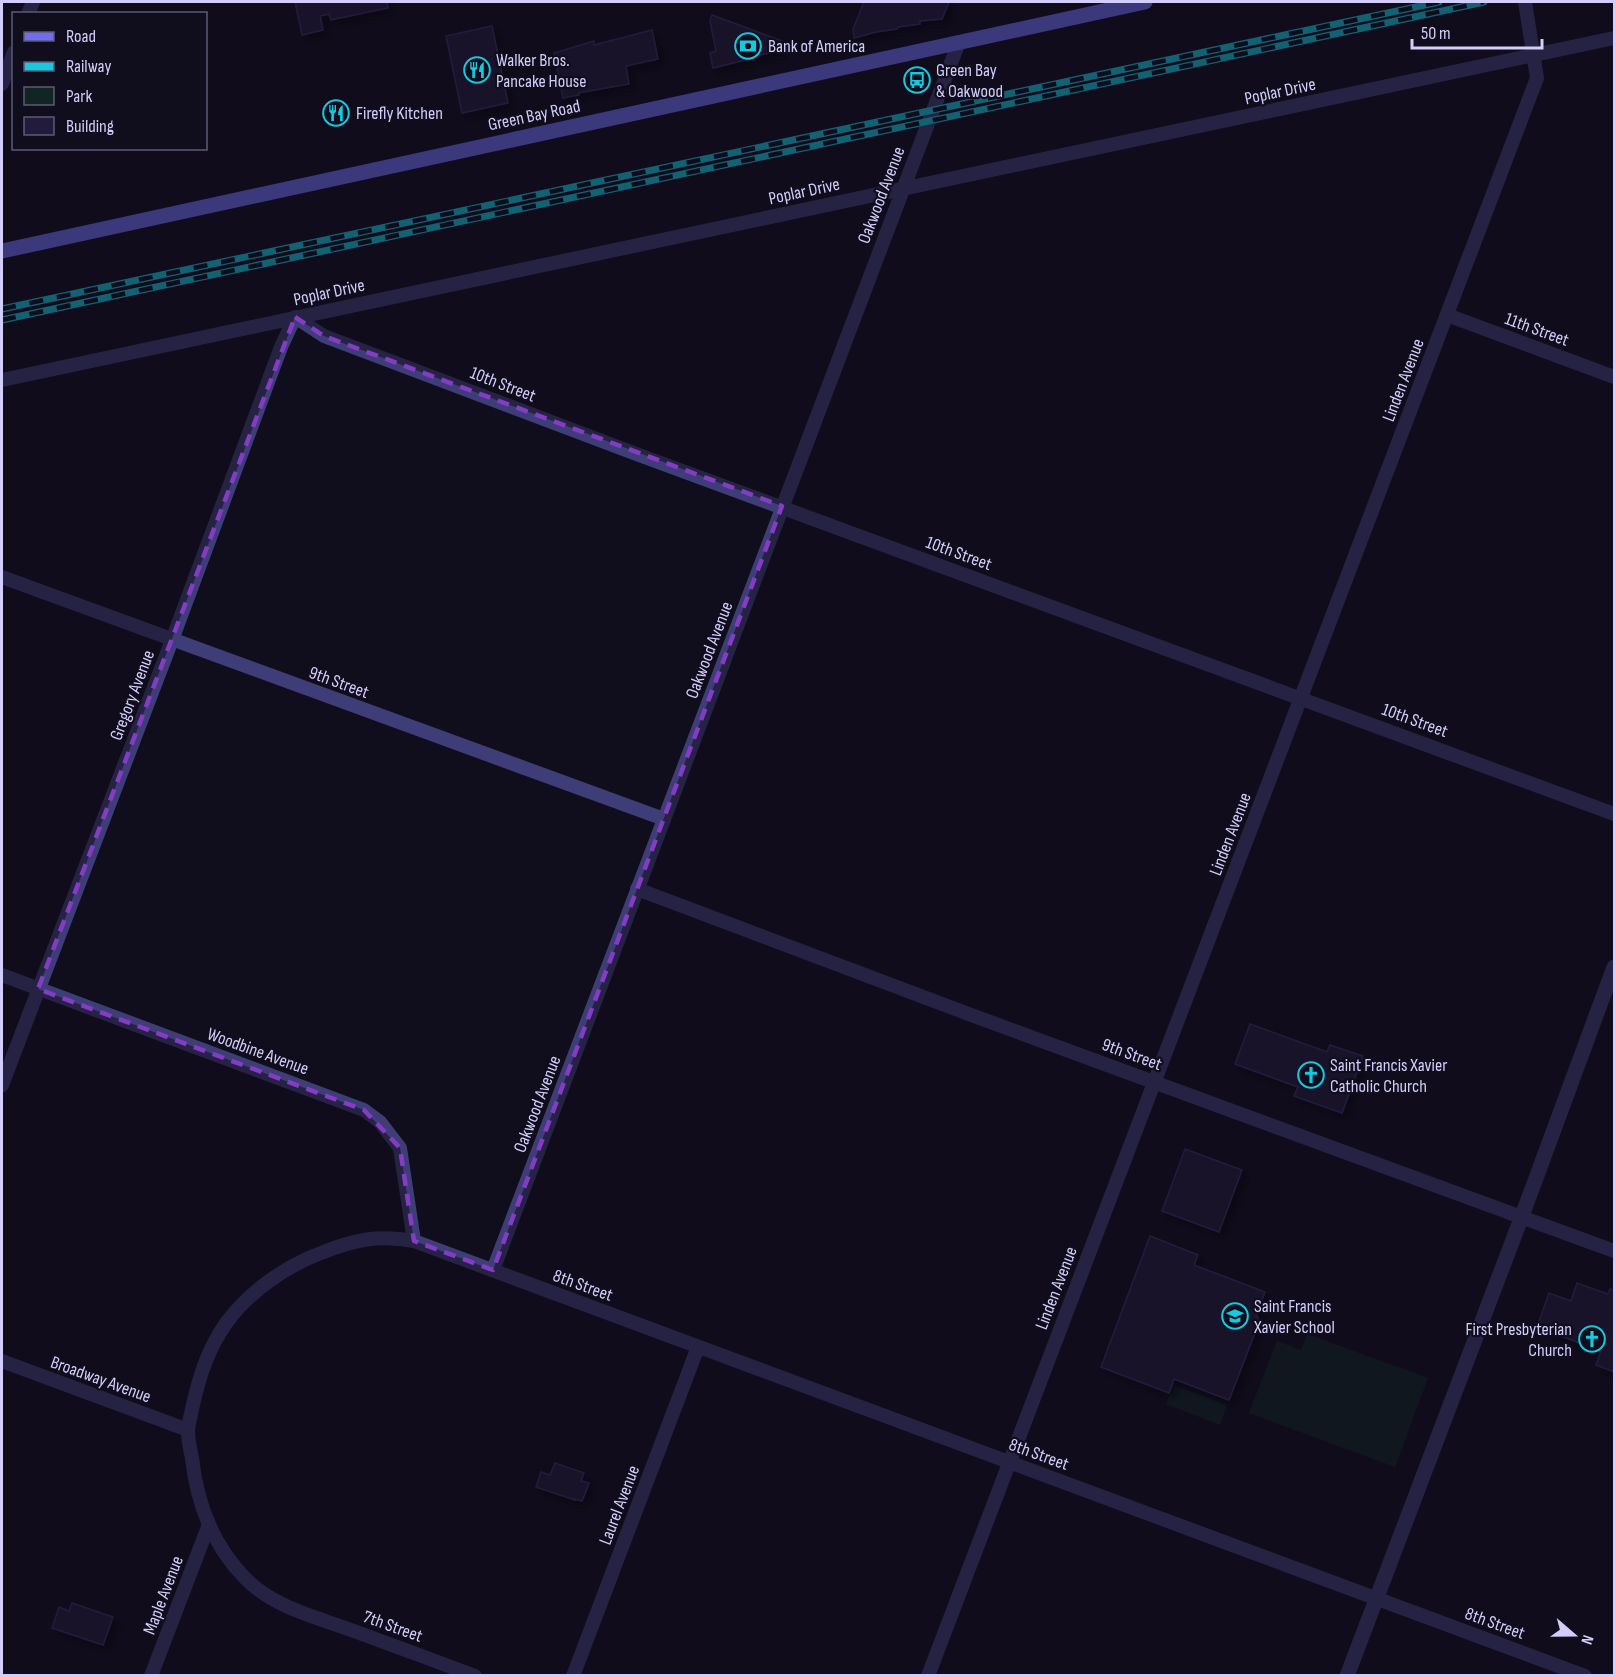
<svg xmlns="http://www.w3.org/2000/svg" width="1616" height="1677" viewBox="0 0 1616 1677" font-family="'Sofia Sans Condensed',sans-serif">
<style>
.green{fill:#112525}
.building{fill:#221b3b;stroke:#3a2f65;stroke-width:1.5;filter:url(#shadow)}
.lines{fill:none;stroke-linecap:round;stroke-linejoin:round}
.minor{stroke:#3f3d77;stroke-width:14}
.tertiary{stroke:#3f3d77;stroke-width:15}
.secondary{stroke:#716df1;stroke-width:15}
.rail-casing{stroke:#15c9de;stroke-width:7}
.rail{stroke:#100d1c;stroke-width:4.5;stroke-dasharray:14;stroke-linecap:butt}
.marked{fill:none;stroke:#843cc5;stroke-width:4.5;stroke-dasharray:12 8;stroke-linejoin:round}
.labels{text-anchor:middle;stroke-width:4.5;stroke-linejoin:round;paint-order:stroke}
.poi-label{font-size:18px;fill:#d2cdfa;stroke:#100d1c;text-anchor:start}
.street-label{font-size:18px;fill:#d2cdfa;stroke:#100d1c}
</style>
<defs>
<filter id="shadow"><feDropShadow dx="5.5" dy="5.5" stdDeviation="3" flood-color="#0009"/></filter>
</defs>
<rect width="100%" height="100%" fill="#100d1c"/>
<!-- green -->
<g class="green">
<polygon points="1307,1334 1428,1378 1395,1467 1249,1413 1277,1341 1301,1350"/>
<polygon points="1174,1385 1227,1405 1220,1425 1166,1404"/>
</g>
<!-- building -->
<g class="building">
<polygon points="295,2 387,2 388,8 331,20 329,14 320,16 323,30 302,35"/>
<polygon points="864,2 949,2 942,19 920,21 920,24 898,27 897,29 876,32 854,38 853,29"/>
<polygon points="712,15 782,41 779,51 750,57 750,59 713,68 710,53 716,51 710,21"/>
<polygon points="492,26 508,103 462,113 446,36"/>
<polygon points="652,30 658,59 626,66 629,84 578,93 579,95 563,98 554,53 594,41 594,45"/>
<polygon points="1250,1024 1327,1052 1330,1045 1363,1056 1342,1113 1294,1096 1298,1087 1235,1064"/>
<polygon points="1185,1149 1242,1170 1219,1232 1162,1211"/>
<polygon points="1150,1236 1198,1255 1194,1265 1265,1292 1256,1316 1258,1317 1256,1324 1258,1325 1229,1400 1174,1379 1169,1393 1101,1367"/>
<polygon points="1577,1283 1608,1294 1610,1289 1614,1290 1614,1372 1596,1365 1601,1351 1537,1327 1549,1293 1571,1301"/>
<polygon points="555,1463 584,1473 581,1481 589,1483 582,1501 575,1499 575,1500 536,1487 541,1472 550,1475"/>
<polygon points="72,1603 113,1617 103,1645 52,1628 59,1607 69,1611"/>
</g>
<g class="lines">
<!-- minor -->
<g class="minor">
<polyline points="28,14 33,2"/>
<polyline points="2,84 14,52"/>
<polyline points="1447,315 1614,377"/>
<polyline points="2,380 1614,38"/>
<polyline points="2,577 664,819"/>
<polyline points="637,889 974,1016 1614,1251"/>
<polyline points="2,975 364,1110 380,1122 400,1148 414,1241"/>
<polyline points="2,1085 172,640 281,347 295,317 324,336 639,455 1614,814"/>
<polyline points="493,1270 959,42"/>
<polyline points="2,1361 188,1430"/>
<polyline points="151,1676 208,1527"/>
<path d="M475,1676C433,1660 392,1645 351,1630C316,1617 273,1607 246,1579C213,1546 197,1504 192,1458C190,1449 188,1440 188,1431C188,1424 191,1416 192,1409C199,1377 208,1348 227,1322C250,1291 286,1266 321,1253C356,1239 377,1235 414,1241L1585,1676"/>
<polyline points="573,1676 698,1347"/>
<polyline points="928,1676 1537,78 1525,2"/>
</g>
<!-- tertiary -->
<polyline class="tertiary" points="1347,1676 1522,1216 1614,967"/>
<!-- secondary -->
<polyline class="secondary" points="2,251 1145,2"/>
<!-- rail casing -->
<g class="rail-casing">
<g id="rail">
<polyline points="2,309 1439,2"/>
<polyline points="2,320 1484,2"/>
</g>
</g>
<!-- rail -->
<use href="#rail" class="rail"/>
</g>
<!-- marked area -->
<path d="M0 0H1616V1677H0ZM295,317L324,336L782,506L493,1270L414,1241L400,1148L364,1110L38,989Z" fill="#100d1c" fill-opacity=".55" fill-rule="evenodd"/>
<path class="marked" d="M295,317L324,336L782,506L493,1270L414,1241L400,1148L364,1110L38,989Z"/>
<!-- icons -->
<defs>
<g id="bank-ring" transform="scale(1.35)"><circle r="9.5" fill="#100d1c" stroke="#15c9de" stroke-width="1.5"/><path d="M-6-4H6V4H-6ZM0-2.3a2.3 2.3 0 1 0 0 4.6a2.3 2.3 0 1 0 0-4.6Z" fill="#15c9de"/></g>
<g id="restaurant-ring" transform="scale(1.35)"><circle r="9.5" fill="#100d1c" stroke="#15c9de" stroke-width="1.5"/><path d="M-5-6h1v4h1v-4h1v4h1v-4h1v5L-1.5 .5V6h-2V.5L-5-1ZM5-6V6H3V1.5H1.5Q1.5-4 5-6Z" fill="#15c9de"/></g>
<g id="bus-ring" transform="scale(1.35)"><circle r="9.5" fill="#100d1c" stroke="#15c9de" stroke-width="1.5"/><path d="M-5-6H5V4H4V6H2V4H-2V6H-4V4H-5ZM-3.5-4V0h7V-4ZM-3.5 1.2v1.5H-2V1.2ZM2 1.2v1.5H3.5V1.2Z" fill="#15c9de"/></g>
<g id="church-ring" transform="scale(1.35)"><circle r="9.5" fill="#100d1c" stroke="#15c9de" stroke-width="1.5"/><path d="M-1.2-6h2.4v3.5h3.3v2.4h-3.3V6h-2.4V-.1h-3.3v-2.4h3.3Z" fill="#15c9de"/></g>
<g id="school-ring" transform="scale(1.35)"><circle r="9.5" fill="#100d1c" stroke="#15c9de" stroke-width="1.5"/><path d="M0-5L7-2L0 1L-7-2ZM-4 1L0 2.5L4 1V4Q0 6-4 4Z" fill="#15c9de"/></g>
</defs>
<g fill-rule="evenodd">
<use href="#bank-ring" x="748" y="46"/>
<use href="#restaurant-ring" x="477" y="70"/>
<use href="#bus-ring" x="917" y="80"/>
<use href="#restaurant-ring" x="336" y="113"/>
<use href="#church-ring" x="1311" y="1075"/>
<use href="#school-ring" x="1235" y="1316"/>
<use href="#church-ring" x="1592" y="1339"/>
</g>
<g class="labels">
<!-- poi labels -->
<g class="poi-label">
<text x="768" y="52">Bank of America</text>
<text x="496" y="66">Walker Bros.<tspan x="496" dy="21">Pancake House</tspan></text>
<text x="936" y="76">Green Bay<tspan x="936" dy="21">&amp; Oakwood</tspan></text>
<text x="356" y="119">Firefly Kitchen</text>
<text x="1330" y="1071">Saint Francis Xavier<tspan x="1330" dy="21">Catholic Church</tspan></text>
<text x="1254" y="1312">Saint Francis<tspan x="1254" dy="21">Xavier School</tspan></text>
<text x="1572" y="1335" text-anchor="end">First Presbyterian<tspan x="1572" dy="21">Church</tspan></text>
</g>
<!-- street labels -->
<g class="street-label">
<text transform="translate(1280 91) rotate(-12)" y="6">Poplar Drive</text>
<text transform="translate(534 115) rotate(-12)" y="6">Green Bay Road</text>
<text transform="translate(804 191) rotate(-12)" y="6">Poplar Drive</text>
<text transform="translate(881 195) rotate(-69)" y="6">Oakwood Avenue</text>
<text transform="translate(329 292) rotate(-12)" y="6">Poplar Drive</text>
<text transform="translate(1537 329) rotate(20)" y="6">11th Street</text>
<text transform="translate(1403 380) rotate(-69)" y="6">Linden Avenue</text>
<text transform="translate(503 384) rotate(21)" y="6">10th Street</text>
<text transform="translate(959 553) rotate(20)" y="6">10th Street</text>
<text transform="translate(709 650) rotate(-69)" y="6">Oakwood Avenue</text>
<text transform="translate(339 682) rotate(20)" y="6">9th Street</text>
<text transform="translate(132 695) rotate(-69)" y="6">Gregory Avenue</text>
<text transform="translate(1415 720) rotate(20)" y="6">10th Street</text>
<text transform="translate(1230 834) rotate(-69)" y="6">Linden Avenue</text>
<text transform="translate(258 1051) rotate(20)" y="6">Woodbine Avenue</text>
<text transform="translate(1132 1054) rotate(20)" y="6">9th Street</text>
<text transform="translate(537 1104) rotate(-69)" y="6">Oakwood Avenue</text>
<text transform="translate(583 1285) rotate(20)" y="6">8th Street</text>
<text transform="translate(1056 1288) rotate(-69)" y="6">Linden Avenue</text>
<text transform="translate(101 1379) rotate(20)" y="6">Broadway Avenue</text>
<text transform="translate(1039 1454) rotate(20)" y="6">8th Street</text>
<text transform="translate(619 1505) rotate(-69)" y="6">Laurel Avenue</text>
<text transform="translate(163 1595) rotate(-69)" y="6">Maple Avenue</text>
<text transform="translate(1495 1623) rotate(20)" y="6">8th Street</text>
<text transform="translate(393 1626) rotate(20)" y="6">7th Street</text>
</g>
</g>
<!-- border -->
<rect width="1616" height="1677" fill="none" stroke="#d2cdfa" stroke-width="6"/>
<!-- legend -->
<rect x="12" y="12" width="195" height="138" fill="#100d1c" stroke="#5e5a75" stroke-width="1.5"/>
<rect x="24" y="32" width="30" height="9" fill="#716df1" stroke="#5e5a75" stroke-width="1.5"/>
<text x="66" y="42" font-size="18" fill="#d2cdfa">Road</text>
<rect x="24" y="62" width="30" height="9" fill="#15c9de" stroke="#5e5a75" stroke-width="1.5"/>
<text x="66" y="72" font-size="18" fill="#d2cdfa">Railway</text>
<rect x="24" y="87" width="30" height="18" fill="#112525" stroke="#5e5a75" stroke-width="1.5"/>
<text x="66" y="102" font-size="18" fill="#d2cdfa">Park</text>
<rect x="24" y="117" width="30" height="18" fill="#221b3b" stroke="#5e5a75" stroke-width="1.5"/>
<text x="66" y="132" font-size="18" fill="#d2cdfa">Building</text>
<!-- north arrow -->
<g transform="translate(1574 1635) rotate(110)" stroke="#100d1c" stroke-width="4.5" paint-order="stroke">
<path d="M0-4.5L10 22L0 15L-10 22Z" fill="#d2cdfa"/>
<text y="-9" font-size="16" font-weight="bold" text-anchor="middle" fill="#d2cdfa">N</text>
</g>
<!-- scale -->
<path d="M1412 39v9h130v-9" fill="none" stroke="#d2cdfa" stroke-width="3"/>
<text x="1421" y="39" font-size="18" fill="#d2cdfa" stroke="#100d1c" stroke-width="4.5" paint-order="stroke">50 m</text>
</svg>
